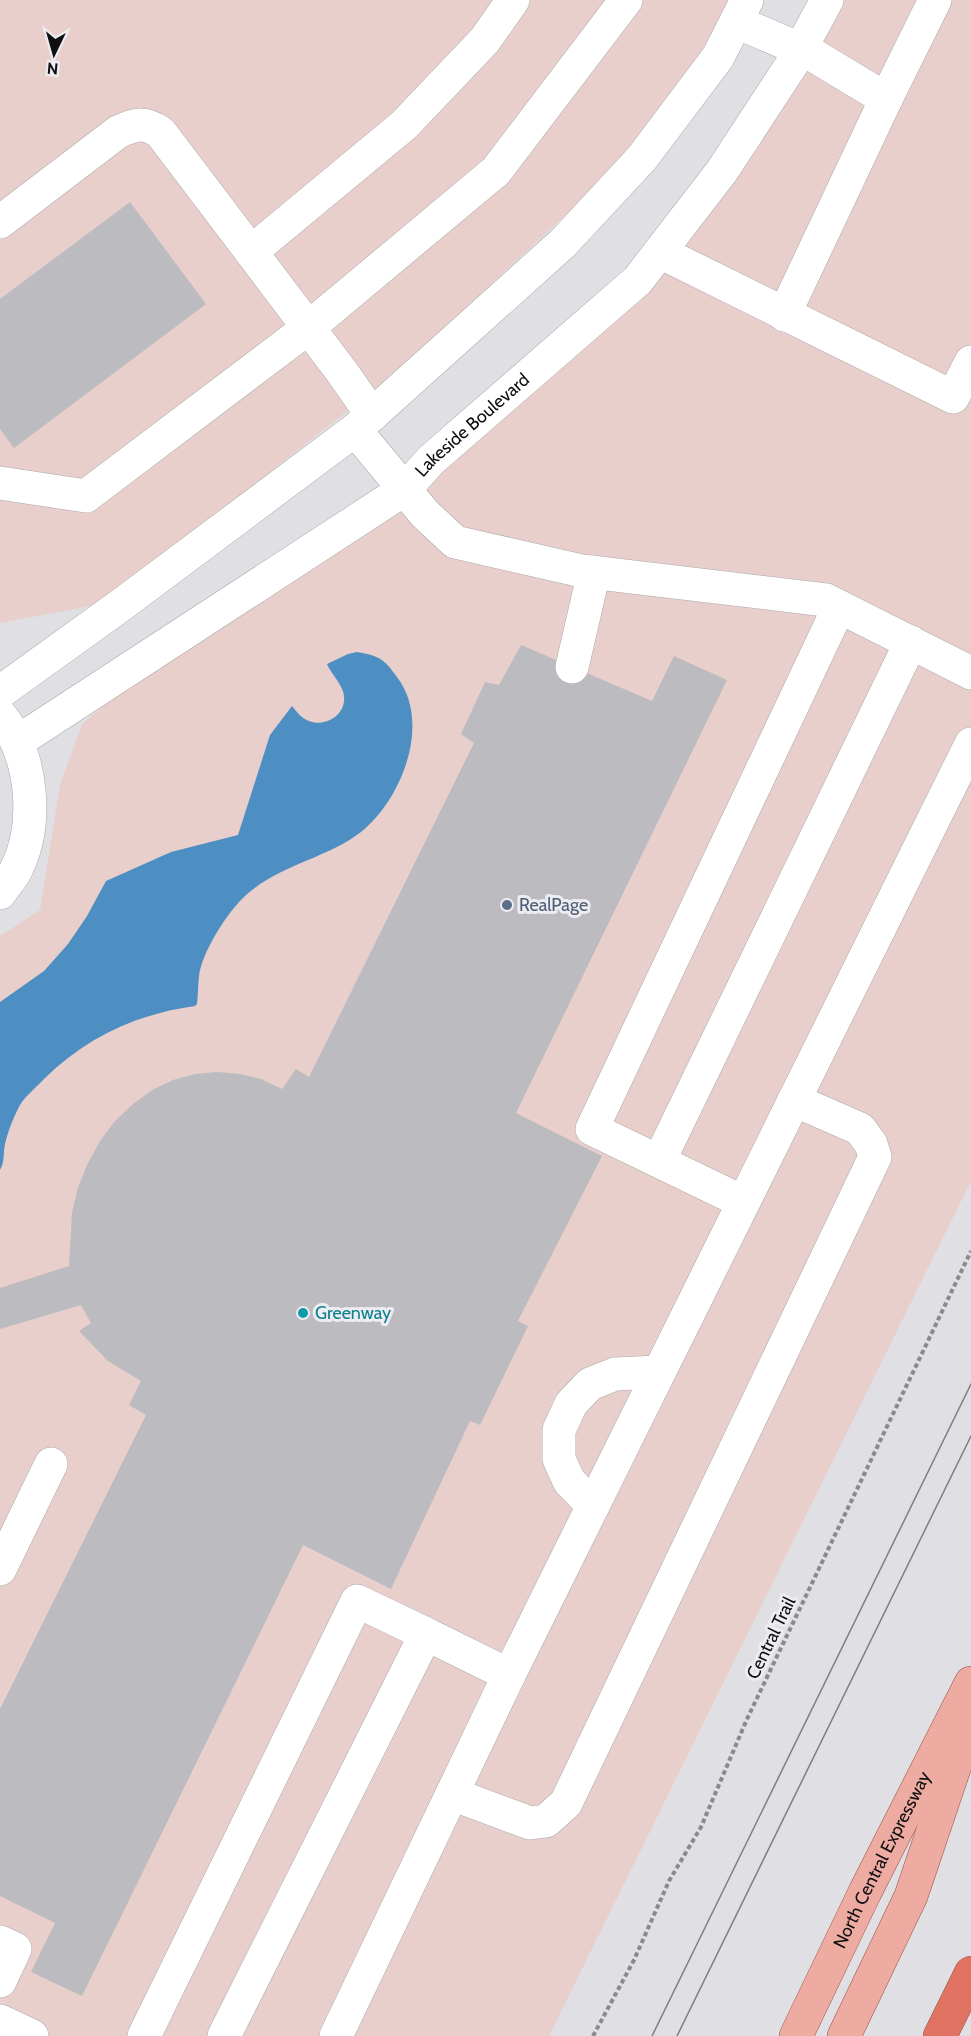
<svg xmlns="http://www.w3.org/2000/svg" width="971" height="2036" viewBox="0 0 971 2036" font-family="Cabin,sans-serif">
<style>
.commercial{fill:#e9cfcb}
.water{fill:#4e8fc3}
.building{fill:#bcbbc0}
.lines{fill:none;stroke-linecap:round;stroke-linejoin:round}
.minor-casing{stroke:#aaa9ad;stroke-width:34}
.major-casing{stroke:#985046;stroke-width:34}
.highway-casing{stroke:#985046;stroke-width:34}
.path{stroke:#8a898c;stroke-width:4;stroke-dasharray:4.5 3;stroke-linecap:butt}
.minor{stroke:#fff;stroke-width:33}
.major{stroke:#edaba1;stroke-width:33}
.highway{stroke:#e17363;stroke-width:33}
.tram{stroke:#7f7e81;stroke-width:1.5}
.service-dot{fill:#5c6f8a;stroke:#edecf1;stroke-width:2}
.culture-dot{fill:#0f9aa8;stroke:#edecf1;stroke-width:2}
.labels{text-anchor:middle;stroke-width:6;stroke-linejoin:round;paint-order:stroke}
.street-label{font-size:18px;fill:#0f0e10;stroke:#edecf1}
.service-label{font-size:18px;fill:#4e5e75;stroke:#edecf1;text-anchor:start}
.culture-label{font-size:18px;fill:#0d838f;stroke:#edecf1;text-anchor:start}
</style>
<rect width="100%" height="100%" fill="#e0dfe3"/>
<!-- commercial -->
<g class="commercial">
<polygon points="0,0 735,0 718,36 601,182 396,373 102,604 0,623"/>
<polygon points="839,0 971,0 971,1181 549,2036 0,2036 0,936 40,910 60,785 82,724 134,680 574,359 732,167"/>
</g>
<!-- water -->
<path class="water" d="M357,652C380,656 384,659 397,677C432,723 402,799 361,832C323,861 274,865 240,901C224,918 202,953 199,976C198,985 198,995 197,1004L195,1006C137,1014 87,1037 45,1078C37,1087 26,1095 20,1105C14,1116 8,1131 5,1144C3,1153 5,1161 0,1170V1002L44,971L68,944L87,916L106,881L171,852L238,835L270,735L292,706C297,712 301,718 309,721C323,727 343,717 344,701C346,687 332,676 327,664L348,654Z"/>
<!-- building -->
<g class="building">
<polygon points="130,202 206,304 14,448 0,429 0,299"/>
<polygon points="521,645 652,701 674,656 727,680 516,1113 602,1156 518,1321 528,1326 480,1425 470,1421 391,1589 303,1545 82,1996 31,1972 55,1923 0,1896 0,1709 146,1415 129,1405 141,1381 108,1361 79,1331 91,1323 81,1305 0,1329 0,1288 69,1266 72,1213 78,1187 88,1163 100,1141 115,1121 133,1104 152,1090 173,1080 195,1074 218,1072 240,1074 261,1079 282,1089 296,1069 309,1077 474,743 461,734 485,682 499,685"/>
</g>
<g class="lines">
<!-- minor casing -->
<g class="minor-casing">
<g id="minor">
<polyline points="737,22 813,55 886,99 935,0"/>
<path d="M0,222L118,132C135,124 145,121 161,133L342,372L372,415"/>
<polyline points="251,252 404,125 485,40 513,0"/>
<polyline points="660,252 953,397 971,362"/>
<polyline points="784,315 886,99"/>
<polyline points="355,430 425,514 455,542 582,571 826,600 971,673"/>
<polyline points="0,483 86,496 308,328 496,171 626,0"/>
<polyline points="572,667 594,572"/>
<polyline points="0,692 121,605 355,430 563,243 642,158 718,57 747,0"/>
<path d="M0,715C33,755 39,824 16,870C12,878 5,885 0,893"/>
<path id="s1" d="M17,742L405,489L431,460L638,280L722,171L794,61L827,0"/>
<polyline points="659,1161 911,642"/>
<polyline points="743,1202 592,1129 839,607"/>
<polyline points="593,1506 569,1481 559,1459 559,1430 571,1404 590,1384 615,1374 659,1372"/>
<polyline points="0,1569 51,1464"/>
<polyline points="452,1794 530,1823 546,1821 566,1803 875,1157 871,1144 860,1129 794,1100"/>
<polyline points="0,1942 15,1949 0,1981"/>
<polyline points="0,2021 32,2036"/>
<polyline points="144,2036 357,1601 426,1634"/>
<polyline points="224,2036 426,1634 509,1675 971,744"/>
<polyline points="336,2036 509,1675"/>
</g>
</g>
<!-- major casing -->
<g class="major-casing">
<g id="major">
<path id="s2" d="M796,2036L865,1892L971,1683"/>
<polyline points="844,2036 911,1896 969,1724"/>
</g>
</g>
<!-- highway casing -->
<g class="highway-casing">
<polyline id="highway" points="940,2036 971,1973"/>
</g>
<!-- path -->
<polyline class="path" points="593,2036 634,1960 669,1881 701,1827 747,1719 971,1251"/>
<!-- minor -->
<use href="#minor" class="minor"/>
<!-- major -->
<use href="#major" class="major"/>
<!-- highway -->
<use href="#highway" class="highway"/>
<!-- tram -->
<g class="tram">
<polyline points="652,2036 971,1384"/>
<polyline points="677,2036 971,1436"/>
</g>
</g>
<!-- markers -->
<circle class="service-dot" cx="507" cy="905" r="6"/>
<circle class="culture-dot" cx="303" cy="1313" r="6"/>
<g class="labels">
<!-- street labels -->
<g class="street-label">
<text dy="6" stroke="none"><textPath href="#s1" startOffset="556">Lakeside Boulevard</textPath></text>
<text transform="translate(771 1638) rotate(-64)" y="6">Central Trail</text>
<text dy="6" stroke="none"><textPath href="#s2" startOffset="196">North Central Expressway</textPath></text>
</g>
<!-- service labels -->
<g class="service-label">
<text x="519" y="911">RealPage</text>
</g>
<!-- culture labels -->
<g class="culture-label">
<text x="315" y="1319">Greenway</text>
</g>
</g>
<!-- north arrow -->
<g transform="translate(54 54) rotate(185)" stroke="#edecf1" stroke-width="4.5" paint-order="stroke">
<path d="M0-4.5L10 22L0 15L-10 22Z" fill="#0f0e10"/>
<text y="-9" font-size="16" font-weight="bold" text-anchor="middle" fill="#0f0e10">N</text>
</g>
</svg>
